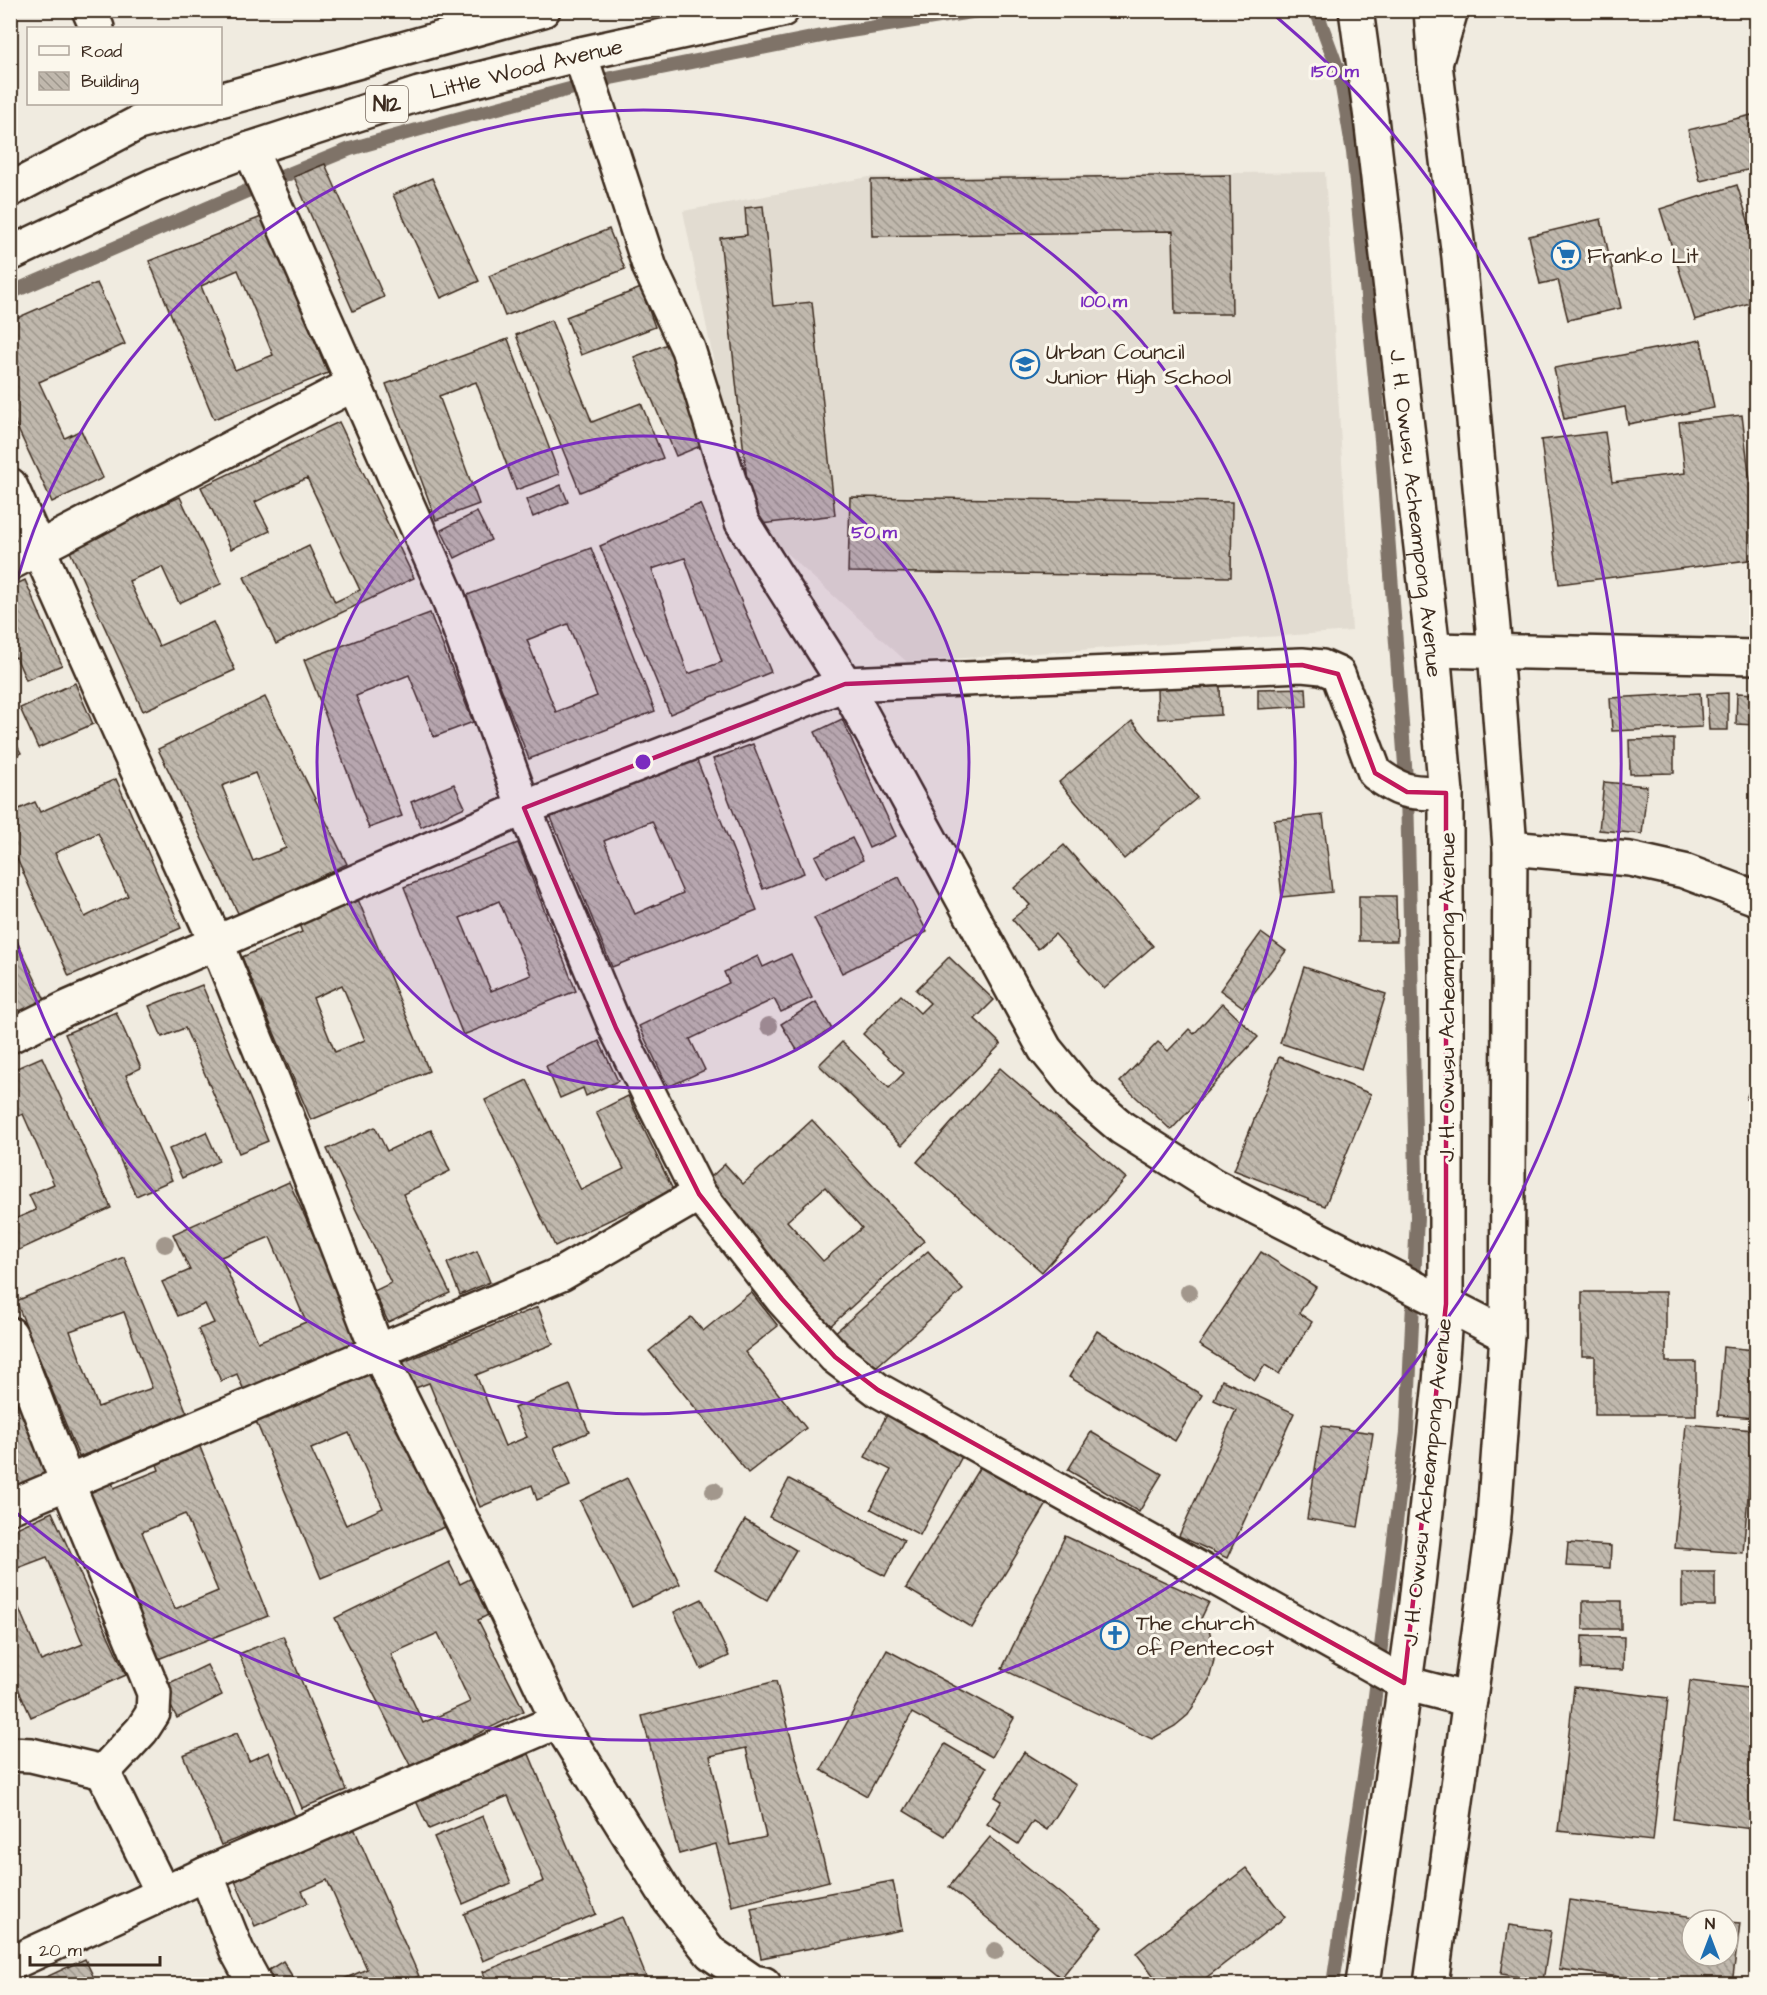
<svg xmlns="http://www.w3.org/2000/svg" width="1767" height="1995" viewBox="0 0 1767 1995" font-family="'Architects Daughter',sans-serif">
<style>
.built{fill:#e2dcd1}
.lines{fill:none;stroke-linecap:round;stroke-linejoin:round}
.stream{stroke:#7f7367;stroke-width:14}
.building{fill:url(#building-back-hatch);stroke:#3b2a1e;stroke-width:1.5;fill-rule:evenodd}
.street-casing{stroke:#3b2a1e;stroke-width:38}
.secondary-casing{stroke:#3b2a1e;stroke-width:38}
.highway-casing{stroke:#3b2a1e;stroke-width:38}
.street{stroke:#fbf7ec;stroke-width:33}
.secondary{stroke:#fbf7ec;stroke-width:33}
.highway{stroke:#fbf7ec;stroke-width:33}
.tree{fill:#a2978c}
.marked{fill:none;stroke:#c2185b;stroke-width:4.5;stroke-linejoin:round}
.ring{fill:none;stroke:#7b2cbf;stroke-width:3}
.labels{text-anchor:middle;stroke-width:6;stroke-linejoin:round;paint-order:stroke}
.shield{fill:#fbf7ec;stroke:#75685c;stroke-width:1.5}
.shield-label{font-size:21px;font-weight:bold;fill:#3b2a1e}
.street-label{font-size:22px;fill:#3b2a1e;stroke:#fbf7ec}
.poi-label{font-size:22px;fill:#3b2a1e;stroke:#fbf7ec;text-anchor:start}
.centre{fill:#7b2cbf;stroke:#fbf7ec;stroke-width:3}
.ring-label{font-size:18px;text-anchor:middle;font-weight:bold;fill:#7b2cbf;stroke:#fbf7ec;stroke-width:6;stroke-linejoin:round;paint-order:stroke}
</style>
<defs>
<pattern id="building-back-hatch" width="6" height="6" patternUnits="userSpaceOnUse" patternTransform="scale(1.5)"><rect width="6" height="6" fill="#c0b8ad"/><path d="M-1 5l2 2M0 0l6 6M5-1l2 2" fill="none" stroke="#9d968c"/></pattern>
</defs>
<rect width="100%" height="100%" fill="#f0ebe0"/>
<filter id="ink" filterUnits="userSpaceOnUse"><feTurbulence type="fractalNoise" baseFrequency=".0167" numOctaves="2"/><feDisplacementMap in="SourceGraphic" scale="12" xChannelSelector="R" yChannelSelector="G"/><feConvolveMatrix kernelMatrix="1 2 1 2 8 2 1 2 1" color-interpolation-filters="sRGB"/></filter>
<g filter="url(#ink)">
<!-- built -->
<polygon class="built" points="1325,172 1352,631 907,662 745,516 683,211 869,177"/>
<g class="lines">
<!-- stream -->
<g class="stream">
<polyline points="1314,10 1319,18 1340,75 1353,152 1381,440 1407,792 1417,1217 1407,1432 1371,1729 1333,1984"/>
<polyline points="10,293 247,191 350,149 445,122 611,78 837,33 984,10"/>
</g>
</g>
<!-- building -->
<g class="building">
<polygon points="1756,114 1756,168 1700,181 1688,130"/>
<polygon points="325,164 384,297 353,311 294,177"/>
<polygon points="1230,175 1232,314 1175,314 1173,231 872,236 871,180"/>
<polygon points="432,178 479,281 441,298 393,195"/>
<polygon points="1737,185 1756,246 1756,301 1695,320 1660,209"/>
<polygon points="763,206 773,306 812,302 835,515 752,525 720,238 747,235 745,208"/>
<path d="M264,216L328,373L214,419L149,261ZM238,270L273,355L235,370L201,286Z"/>
<polygon points="1601,219 1621,308 1568,320 1558,280 1540,284 1529,236"/>
<polygon points="609,229 625,269 505,316 489,276"/>
<polygon points="97,283 125,344 39,382 65,438 81,430 103,478 52,502 10,412 10,321"/>
<polygon points="641,288 655,327 581,355 566,317"/>
<polygon points="551,320 592,422 641,403 663,458 580,492 516,335"/>
<polygon points="508,339 559,474 516,490 476,382 439,396 479,504 436,520 386,384"/>
<polygon points="1701,340 1714,408 1628,424 1625,407 1564,419 1554,368"/>
<polygon points="670,343 710,442 676,456 634,357"/>
<polygon points="1742,415 1756,531 1756,559 1559,584 1541,440 1605,432 1612,482 1685,473 1679,422"/>
<polygon points="339,422 414,578 276,644 244,577 309,546 335,602 360,590 307,478 255,502 270,531 231,549 201,487"/>
<polygon points="561,485 568,502 533,517 526,500"/>
<polygon points="180,497 221,584 179,603 162,567 129,581 159,646 213,622 235,670 143,711 68,547"/>
<polygon points="850,497 1232,502 1231,577 848,572"/>
<path d="M700,504L771,672L670,714L600,546ZM685,558L722,662L688,674L652,569Z"/>
<polygon points="477,512 491,540 455,558 441,530"/>
<path d="M591,548L655,711L529,759L465,596ZM568,624L597,696L556,712L527,640Z"/>
<polygon points="25,580 62,665 26,680 16,657 10,660 10,587"/>
<polygon points="430,613 473,722 434,737 409,675 356,696 402,816 369,828 304,660"/>
<polygon points="1196,675 1197,688 1220,686 1221,715 1158,719 1157,689 1173,688 1173,676"/>
<polygon points="75,683 93,724 38,748 20,708"/>
<polygon points="1306,688 1307,706 1258,709 1258,689"/>
<polygon points="1700,693 1702,727 1612,731 1610,698"/>
<polygon points="1728,693 1728,730 1709,730 1707,694"/>
<polygon points="1737,693 1756,694 1756,725 1736,724"/>
<path d="M265,697L347,864L239,915L158,749ZM255,773L286,848L253,861L222,786Z"/>
<polygon points="842,719 896,836 869,848 815,732"/>
<polygon points="1132,721 1197,798 1124,859 1059,782"/>
<polygon points="10,733 21,753 10,759"/>
<polygon points="1674,739 1674,773 1630,774 1629,740"/>
<polygon points="753,744 804,873 763,889 713,759"/>
<path d="M696,758L757,910L612,967L550,815ZM652,821L683,893L635,914L604,841Z"/>
<path d="M116,779L181,928L69,976L17,859L10,861V813L35,802L40,812ZM98,833L128,896L85,917L55,853Z"/>
<polygon points="1604,782 1647,786 1642,834 1599,830"/>
<polygon points="454,784 465,807 421,827 411,802"/>
<polygon points="1323,815 1332,892 1282,897 1274,820"/>
<polygon points="852,838 863,860 826,878 815,856"/>
<path d="M518,843L576,991L463,1035L404,887ZM499,901L531,975L491,991L460,918Z"/>
<polygon points="1064,845 1153,946 1104,989 1055,934 1038,949 1012,919 1030,905 1014,888"/>
<polygon points="899,877 927,932 842,973 814,918"/>
<polygon points="1359,896 1396,896 1397,941 1359,941"/>
<path d="M357,897L429,1071L311,1120L242,957L302,932L298,922ZM342,985L365,1040L335,1052L313,998Z"/>
<polygon points="10,927 46,1002 10,1019"/>
<polygon points="1261,933 1286,951 1243,1007 1220,990"/>
<polygon points="791,954 812,998 781,1012 774,999 690,1039 705,1070 668,1087 639,1026 729,983 724,972 758,956 763,967"/>
<polygon points="949,957 994,1000 975,1019 1001,1044 902,1145 819,1065 842,1042 889,1088 904,1073 863,1034 901,995 920,1013 930,1003 916,990"/>
<polygon points="1304,967 1386,994 1362,1070 1280,1043"/>
<polygon points="202,985 268,1141 239,1153 185,1028 162,1037 149,1006"/>
<polygon points="816,1002 832,1029 797,1050 781,1024"/>
<polygon points="1222,1003 1258,1037 1171,1130 1120,1082 1158,1042 1168,1051 1189,1029 1194,1034"/>
<polygon points="116,1012 141,1068 126,1075 172,1180 136,1196 65,1034"/>
<polygon points="599,1041 618,1081 586,1096 583,1088 560,1098 546,1066"/>
<polygon points="42,1057 111,1208 10,1254 10,1221 36,1210 29,1195 54,1184 23,1114 10,1120 10,1071"/>
<polygon points="1279,1057 1371,1094 1325,1206 1234,1170"/>
<polygon points="1000,1068 1126,1178 1042,1272 917,1162"/>
<polygon points="1756,1074 1756,1103 1746,1099"/>
<polygon points="527,1080 581,1190 624,1169 596,1112 628,1096 673,1190 555,1246 485,1100"/>
<path d="M812,1120L924,1241L828,1328L698,1189L725,1164L743,1184ZM825,1187L862,1228L823,1261L787,1221Z"/>
<polygon points="375,1127 387,1151 431,1130 450,1171 403,1194 450,1293 388,1322 374,1291 391,1283 327,1149"/>
<polygon points="206,1132 219,1161 182,1178 169,1149"/>
<path d="M289,1182L362,1341L245,1393L237,1374L221,1381L198,1329L214,1323L205,1304L178,1316L162,1282L190,1270L173,1234ZM270,1237L306,1322L258,1342L221,1257Z"/>
<polygon points="477,1251 490,1282 460,1295 447,1263"/>
<polygon points="928,1251 963,1290 868,1374 832,1335"/>
<polygon points="1261,1252 1316,1287 1299,1313 1312,1322 1279,1374 1265,1365 1255,1380 1199,1345"/>
<path d="M124,1257L187,1413L79,1457L16,1301ZM124,1312L152,1388L98,1407L70,1331Z"/>
<polygon points="751,1292 778,1326 745,1352 806,1428 748,1473 649,1351 691,1317 703,1331"/>
<polygon points="1582,1292 1666,1292 1666,1362 1696,1362 1696,1415 1595,1415 1595,1356 1582,1356"/>
<polygon points="538,1307 553,1344 476,1375 505,1446 527,1437 514,1408 570,1385 589,1432 554,1447 570,1486 537,1500 532,1485 480,1507 429,1383 407,1391 396,1365"/>
<polygon points="1097,1331 1202,1395 1175,1441 1069,1377"/>
<polygon points="1723,1347 1756,1350 1756,1418 1718,1415"/>
<path d="M379,1368L445,1527L321,1578L255,1419ZM349,1433L383,1508L346,1525L311,1449Z"/>
<polygon points="1222,1380 1294,1413 1227,1558 1179,1536 1236,1410 1214,1400"/>
<polygon points="10,1385 52,1486 21,1499 10,1474"/>
<polygon points="891,1407 967,1447 920,1535 871,1509 891,1470 865,1457"/>
<polygon points="1686,1424 1754,1430 1743,1553 1675,1548"/>
<polygon points="1322,1426 1373,1433 1358,1527 1307,1519"/>
<polygon points="1091,1432 1162,1474 1139,1512 1068,1470"/>
<path d="M198,1442L268,1616L153,1661L83,1487L110,1476L114,1488L159,1470L155,1459ZM185,1514L218,1591L175,1609L142,1532Z"/>
<polygon points="981,1465 1047,1504 972,1628 906,1588"/>
<polygon points="627,1478 680,1584 632,1607 580,1501"/>
<polygon points="789,1479 904,1540 885,1576 769,1517"/>
<polygon points="52,1512 126,1675 31,1717 10,1670 10,1587 41,1661 83,1644 47,1557 10,1571 10,1531"/>
<polygon points="745,1520 796,1550 767,1600 715,1570"/>
<polygon points="1065,1536 1209,1602 1199,1623 1209,1629 1212,1641 1214,1660 1209,1680 1188,1715 1175,1726 1152,1739 1002,1669"/>
<polygon points="1568,1543 1611,1546 1610,1568 1566,1566"/>
<path d="M449,1562L460,1584L476,1576L494,1612L478,1620L524,1711L411,1767L335,1618ZM438,1633L470,1702L423,1723L391,1654Z"/>
<rect x="1682" y="1572" width="33" height="34"/>
<polygon points="702,1599 729,1656 701,1669 674,1612"/>
<rect x="1583" y="1601" width="38" height="28"/>
<polygon points="283,1636 346,1790 302,1808 239,1654"/>
<polygon points="1582,1636 1624,1637 1623,1670 1581,1669"/>
<polygon points="887,1650 1014,1718 992,1757 912,1713 867,1796 821,1770"/>
<polygon points="207,1665 222,1695 177,1718 161,1687"/>
<path d="M776,1681L829,1881L732,1906L716,1844L679,1854L642,1716ZM746,1748L766,1837L730,1845L710,1756Z"/>
<polygon points="1690,1681 1756,1689 1756,1792 1752,1829 1673,1819"/>
<polygon points="1574,1687 1668,1698 1653,1841 1558,1831"/>
<polygon points="237,1733 249,1761 269,1752 295,1816 221,1845 183,1755"/>
<polygon points="945,1744 986,1768 945,1836 904,1811"/>
<polygon points="1024,1752 1076,1785 1047,1830 1033,1821 1018,1844 987,1824 1002,1801 995,1797"/>
<polygon points="529,1754 596,1914 483,1961 464,1914 544,1881 508,1796 429,1829 416,1801"/>
<polygon points="483,1816 511,1883 463,1904 434,1837"/>
<polygon points="354,1828 419,1976 399,1984 332,1984 367,1969 327,1880 302,1891 308,1903 255,1926 235,1881"/>
<polygon points="990,1837 1102,1927 1061,1978 949,1887"/>
<polygon points="1246,1868 1285,1917 1198,1984 1160,1984 1136,1953"/>
<polygon points="893,1881 902,1930 761,1958 751,1908"/>
<polygon points="1569,1900 1717,1920 1692,1920 1692,1956 1728,1956 1728,1922 1740,1923 1732,1984 1641,1984 1642,1980 1559,1969"/>
<polygon points="622,1917 649,1984 488,1984 483,1972"/>
<polygon points="1509,1925 1551,1931 1543,1981 1501,1974"/>
<polygon points="85,1959 97,1984 47,1984 44,1978"/>
<polygon points="283,1961 297,1984 264,1984 259,1976"/>
</g>
<g class="lines">
<!-- street casing -->
<g class="street-casing">
<g id="street">
<polyline points="89,10 97,28"/>
<polyline points="580,54 650,268 688,349 742,522 845,684 1045,1049 1081,1093 1122,1128 1214,1186 1507,1335"/>
<polyline points="250,149 448,597 524,808 616,1028 699,1194 782,1299 835,1357 878,1390 1404,1683 1470,1700"/>
<polyline points="10,485 125,743 216,942 277,1091 378,1352 488,1573 558,1721 670,1901 711,1953 753,1982 764,1984"/>
<polyline points="10,563 354,384"/>
<polyline points="1433,650 1756,657"/>
<polyline points="1510,848 1630,859 1684,871 1756,898"/>
<path d="M10,1036L67,1008L524,808L845,684L1302,665L1322,667L1338,674L1375,773C1404,795 1411,792 1446,793"/>
<polyline points="10,1334 67,1482 154,1693 153,1713 142,1730 103,1772 163,1894"/>
<polyline points="10,1507 561,1274 699,1194"/>
<polyline points="10,1754 31,1755 103,1772"/>
<polyline points="206,1874 237,1951 255,1984"/>
<polyline points="10,1964 206,1874 558,1721"/>
</g>
</g>
<!-- secondary casing -->
<g class="secondary-casing">
<g id="secondary">
<path id="s1" d="M1356,10L1371,118L1433,650L1446,793V1304L1440,1383L1416,1603L1363,1984"/>
<polyline points="1431,1984 1493,1530 1507,1335 1510,848 1495,650 1459,257 1435,64 1431,10"/>
</g>
</g>
<!-- highway casing -->
<g class="highway-casing">
<g id="highway">
<polyline points="1435,64 1451,10"/>
<polyline points="220,100 543,10"/>
<polyline points="10,190 138,123 209,104"/>
<path id="s2" d="M10,254L155,185L250,149L419,94L580,54L782,10"/>
</g>
</g>
<!-- street -->
<use href="#street" class="street"/>
<!-- secondary -->
<use href="#secondary" class="secondary"/>
<!-- highway -->
<use href="#highway" class="highway"/>
</g>
<!-- trees -->
<g class="tree">
<circle cx="769" cy="1026" r="9"/>
<circle cx="165" cy="1244" r="9"/>
<circle cx="1189" cy="1292" r="9"/>
<circle cx="714" cy="1491" r="9"/>
<circle cx="995" cy="1951" r="9"/>
</g>
</g>
<!-- marked area -->
<path class="marked" d="M1302,665L1338,674L1375,773L1407,792L1446,793V1304L1404,1683L878,1390L835,1357L782,1299L699,1194L616,1028L524,808L845,684Z"/>
<!-- distance rings -->
<circle cx="643" cy="762" r="326" fill="#7b2cbf" fill-opacity=".12"/>
<g class="ring">
<circle cx="643" cy="762" r="326"/>
<path d="M12 599A652 652 0 1 1 12 925"/>
<path d="M1272 13A978 978 0 1 1 14 1511"/>
</g>
<!-- icons -->
<defs>
<g id="supermarket-ring" transform="scale(1.5)"><circle r="9.5" fill="#fbf7ec" stroke="#1f6fb2" stroke-width="1.5"/><path d="M-6-5.5h2.5l.6 2H6L4.5 2H-2.5L-4.4-4H-6ZM-1.5 3.2a1.3 1.3 0 1 0 .1 0ZM3 3.2a1.3 1.3 0 1 0 .1 0Z" fill="#1f6fb2"/></g>
<g id="school-ring" transform="scale(1.5)"><circle r="9.5" fill="#fbf7ec" stroke="#1f6fb2" stroke-width="1.5"/><path d="M0-5L7-2L0 1L-7-2ZM-4 1L0 2.5L4 1V4Q0 6-4 4Z" fill="#1f6fb2"/></g>
<g id="church-ring" transform="scale(1.5)"><circle r="9.5" fill="#fbf7ec" stroke="#1f6fb2" stroke-width="1.5"/><path d="M-1.2-6h2.4v3.5h3.3v2.4h-3.3V6h-2.4V-.1h-3.3v-2.4h3.3Z" fill="#1f6fb2"/></g>
</defs>
<g fill-rule="evenodd">
<use href="#supermarket-ring" x="1566" y="255"/>
<use href="#school-ring" x="1025" y="364"/>
<use href="#church-ring" x="1115" y="1635"/>
</g>
<g class="labels">
<!-- shield labels -->
<rect class="shield" x="366" y="86" width="42" height="36" rx="4.5"/>
<g class="shield-label">
<text x="387" y="111">N12</text>
</g>
<!-- street labels -->
<g class="street-label">
<text dy="8" stroke="none"><textPath href="#s2" startOffset="550">Little Wood Avenue</textPath></text>
<text dy="8" stroke="none"><textPath href="#s1" startOffset="507">J. H. Owusu Acheampong Avenue</textPath></text>
<text transform="translate(1446 997) rotate(-90)" y="8">J. H. Owusu Acheampong Avenue</text>
<text transform="translate(1426 1482) rotate(-84)" y="8">J. H. Owusu Acheampong Avenue</text>
</g>
<!-- poi labels -->
<g class="poi-label">
<text x="1587" y="263">Franko Lit</text>
<text x="1046" y="359">Urban Council<tspan x="1046" dy="25">Junior High School</tspan></text>
<text x="1136" y="1630">The church<tspan x="1136" dy="25">of Pentecost</tspan></text>
</g>
</g>
<circle cx="643" cy="762" r="9" class="centre"/>
<g class="ring-label">
<text x="1335" y="77">150 m</text>
<text x="1104" y="307">100 m</text>
<text x="874" y="538">50 m</text>
</g>
<!-- margin -->
<rect width="1767" height="1995" fill="none" stroke="#fbf7ec" stroke-width="36"/>
<rect x="18" y="18" width="1731" height="1959" fill="none" stroke="#3b2a1e" stroke-width="2" filter="url(#ink)"/>
<!-- legend -->
<rect x="27" y="27" width="195" height="78" fill="#fbf7ec" stroke="#aea59a" stroke-width="1.5"/>
<rect x="39" y="46" width="30" height="9" fill="#fbf7ec" stroke="#aea59a" stroke-width="1.5"/>
<text x="81" y="57" font-size="18" fill="#3b2a1e">Road</text>
<rect x="39" y="72" width="30" height="18" fill="url(#building-back-hatch)" stroke="#aea59a" stroke-width="1.5"/>
<text x="81" y="87" font-size="18" fill="#3b2a1e">Building</text>
<!-- north arrow -->
<g transform="translate(1710 1938)"><circle r="28" fill="#fbf7ec" stroke="#aea59a" stroke-width="1.5"/>
<path d="M0-4.5L10 22L0 15L-10 22Z" fill="#1f6fb2"/>
<text y="-9" font-size="16" font-weight="bold" text-anchor="middle" fill="#3b2a1e">N</text>
</g>
<!-- scale -->
<path d="M30 1956v9h130v-9" fill="none" stroke="#3b2a1e" stroke-width="3"/>
<text x="39" y="1956" font-size="18" fill="#3b2a1e" stroke="#fbf7ec" stroke-width="4.5" paint-order="stroke">20 m</text>
</svg>
